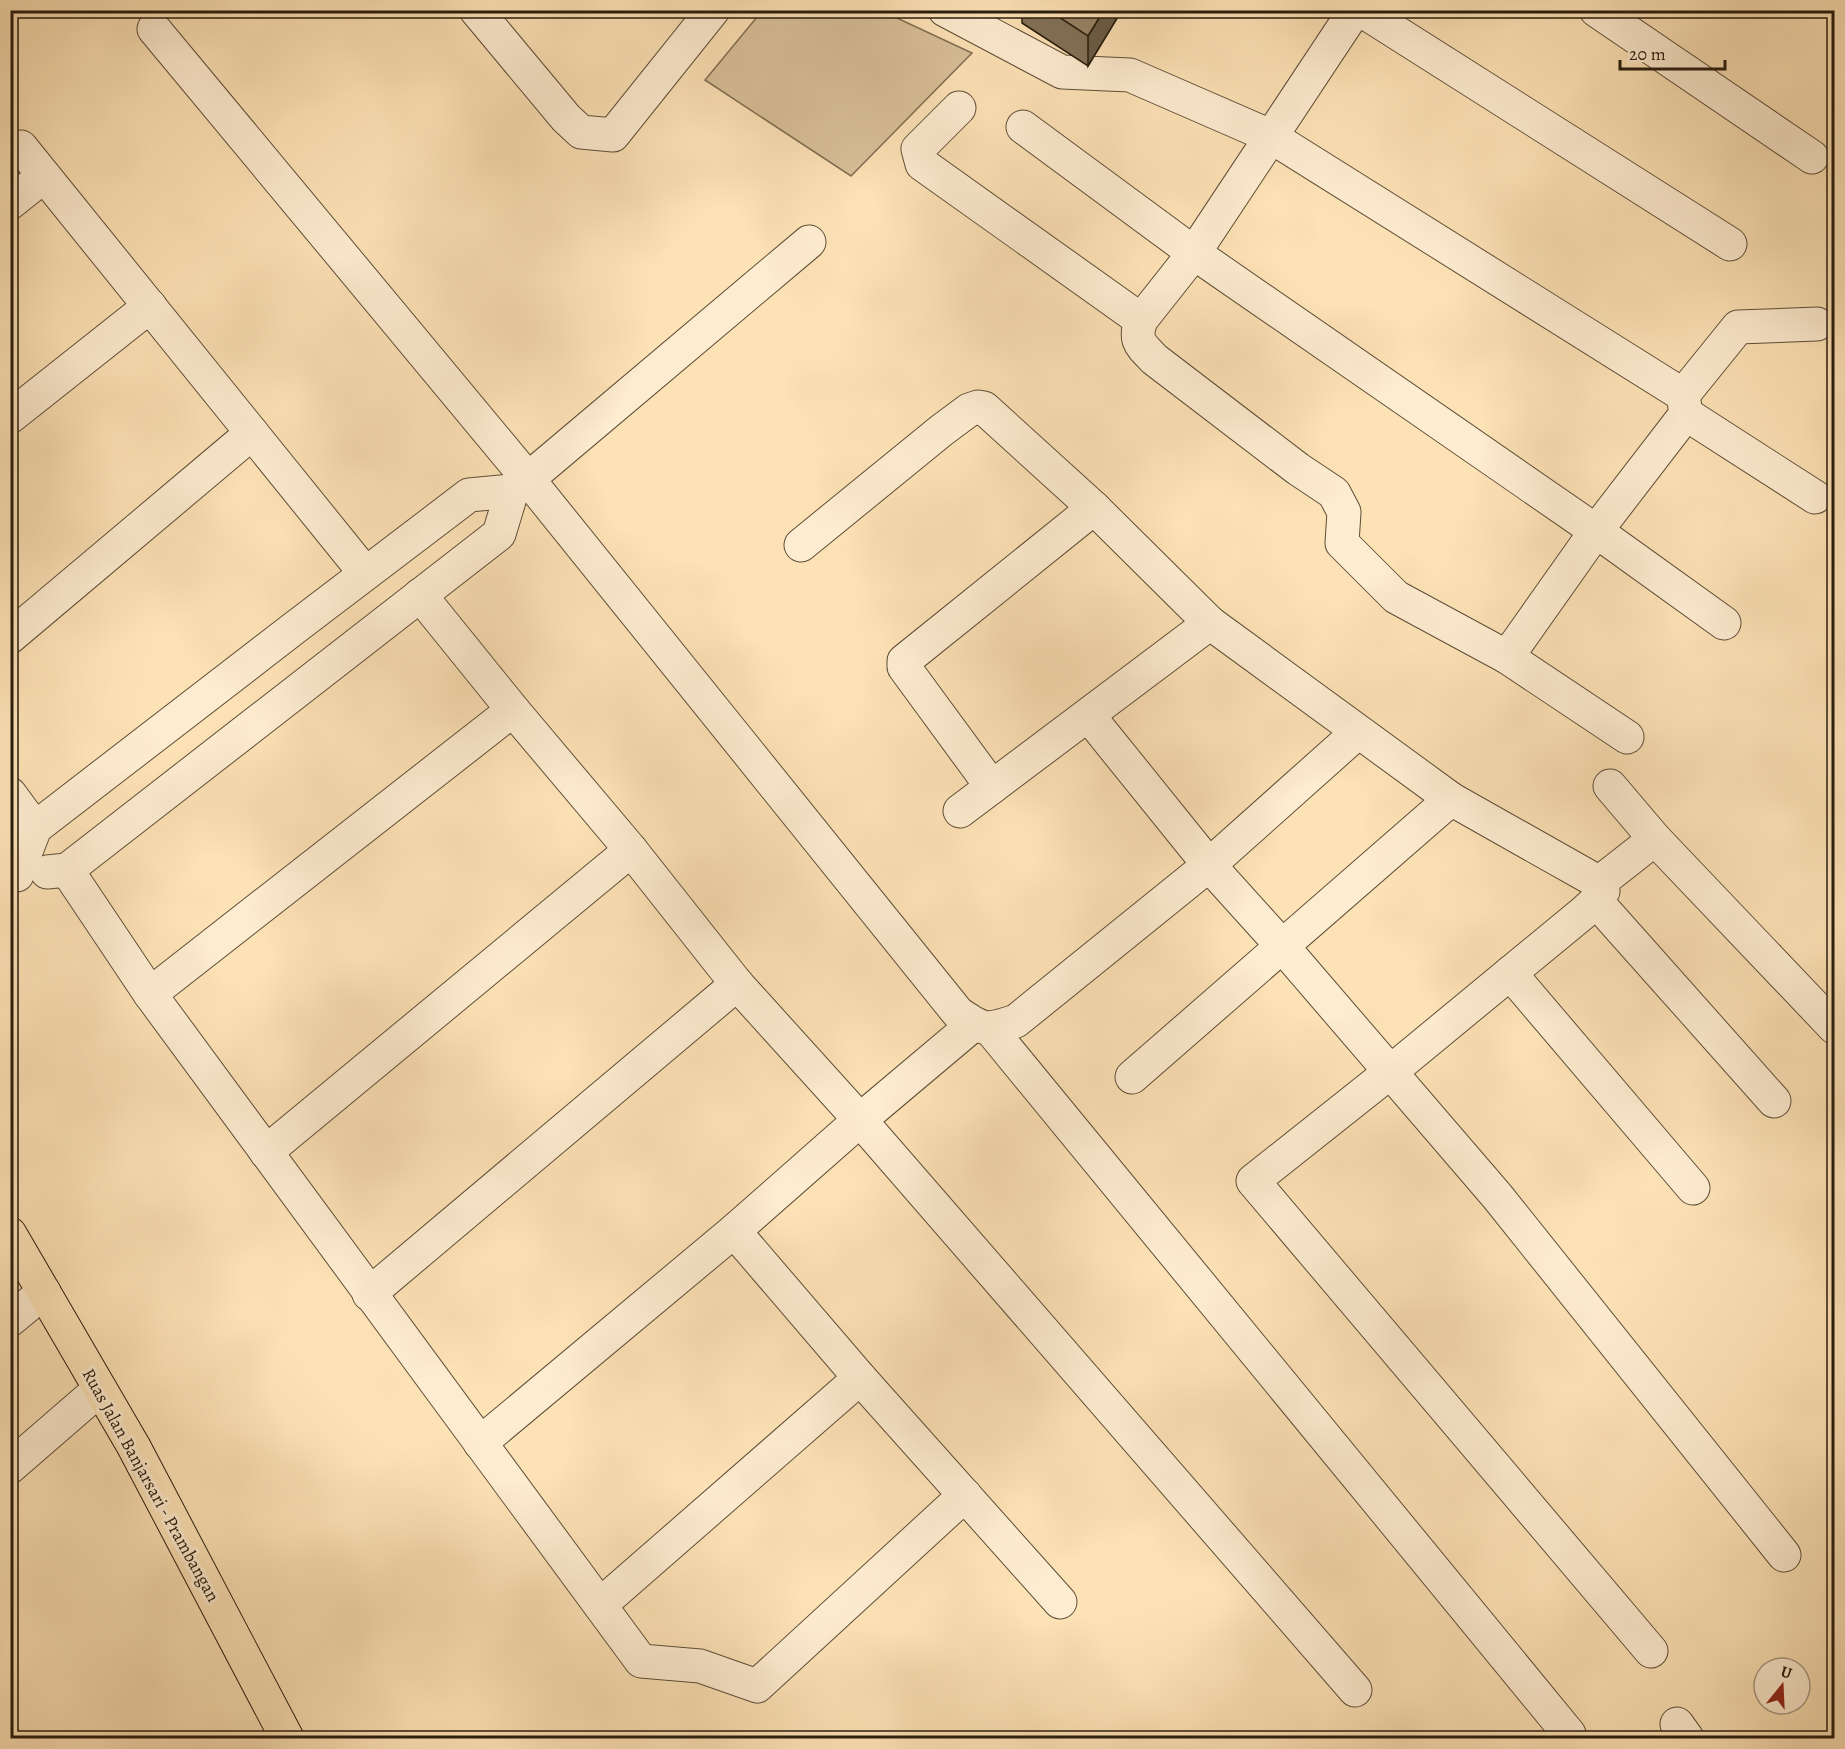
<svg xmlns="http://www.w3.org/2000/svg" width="1845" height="1749" viewBox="0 0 1845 1749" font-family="Alegreya,serif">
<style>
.grass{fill:#d9c099;stroke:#806e53;stroke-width:1.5}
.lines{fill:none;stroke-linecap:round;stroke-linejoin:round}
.minor-casing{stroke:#5d4e37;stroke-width:35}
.major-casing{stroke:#281c0d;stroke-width:35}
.minor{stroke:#feecd0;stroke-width:33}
.major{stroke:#fde2b6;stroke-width:33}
.wall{fill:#827157;stroke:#281c0d;stroke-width:1.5}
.shaded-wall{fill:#6a5c47;stroke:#281c0d;stroke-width:1.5}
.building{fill:#978365;stroke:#281c0d;stroke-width:1.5}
.labels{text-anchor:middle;stroke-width:6;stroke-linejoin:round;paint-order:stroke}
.street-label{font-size:18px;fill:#281c0d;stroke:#feecd0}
</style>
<rect width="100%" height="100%" fill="#fde2b6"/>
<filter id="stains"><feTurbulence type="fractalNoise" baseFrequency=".00333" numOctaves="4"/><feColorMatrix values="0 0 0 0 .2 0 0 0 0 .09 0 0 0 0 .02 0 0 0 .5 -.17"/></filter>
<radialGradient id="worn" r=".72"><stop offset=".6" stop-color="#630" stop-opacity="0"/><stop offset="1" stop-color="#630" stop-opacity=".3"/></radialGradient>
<!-- grass -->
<polygon class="grass" points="762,11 882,11 972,53 851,176 705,80"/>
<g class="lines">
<!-- minor casing -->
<g class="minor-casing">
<g id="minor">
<polyline points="476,10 566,118 581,132 613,135 713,10"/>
<path d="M945,10L1062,72L1130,75L1270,136L1683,395L1686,414L1596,531L1507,657L1396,597L1342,543L1344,512L1334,493L1298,469L1154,359C1140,344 1134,341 1141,320L1194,253L1355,10"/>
<polyline points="1361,10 1730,244"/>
<polyline points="1596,10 1812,157"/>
<path d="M154,29L528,479L958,1013C984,1031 986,1031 1016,1021L1209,865L1358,732"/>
<polyline points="959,108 918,149 922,164 1141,320"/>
<polyline points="1023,127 1194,253 1596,531 1724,623"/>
<polyline points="21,147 365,573"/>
<polyline points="10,203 44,176"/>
<polyline points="1683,395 1738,327 1817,324"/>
<polyline points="1686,414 1815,497"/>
<polyline points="10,417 150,306"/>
<polyline points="801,545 942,430 969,410 978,407 984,408 1094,508 1210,623 960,811"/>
<polyline points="420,595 513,710 631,850 737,984 860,1120 1355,1690"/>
<polyline points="1210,623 1451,799 1591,878 1599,883 1603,891 1596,901 1583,913 1389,1073 1253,1181 1651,1651"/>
<polyline points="10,637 252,433"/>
<polyline points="1507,657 1627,737"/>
<polyline points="1088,715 1209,865 1283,947 1497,1196 1784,1555"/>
<polyline points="1610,786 1655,839 1834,1027"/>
<polyline points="992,787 904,667 904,661 1094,508"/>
<polyline points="10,794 35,828"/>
<polyline points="67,870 150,994 641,1661 700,1666 757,1686 965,1495"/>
<polyline points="47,872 67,870 499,534 512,491"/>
<polyline points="17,875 35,828 293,629 469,495 512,491 528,479 809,242"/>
<polyline points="1599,883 1655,839"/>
<polyline points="1596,901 1774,1101"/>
<polyline points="1510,973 1693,1188"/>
<polyline points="150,994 513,710"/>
<polyline points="991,1030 1569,1734"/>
<polyline points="1132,1077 1451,799"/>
<polyline points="266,1152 631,850"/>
<polyline points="734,1231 860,1378 1060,1602"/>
<polyline points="369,1294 737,984"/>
<polyline points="10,1320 44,1292"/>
<polyline points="480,1443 734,1231 860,1120 974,1024"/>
<polyline points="10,1467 100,1389"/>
<polyline points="600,1605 860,1378"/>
<polyline points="1677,1724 1687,1738"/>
</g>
</g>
<!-- major casing -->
<g class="major-casing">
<polyline id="major" points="10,1234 134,1447 287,1738"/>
</g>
<!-- minor -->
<use href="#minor" class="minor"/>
<!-- major -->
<use href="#major" class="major"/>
</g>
<!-- wall -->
<polygon class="wall" points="1022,10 1122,10 1088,66 1022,23"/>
<!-- shaded-wall -->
<polygon class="shaded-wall" points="1104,10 1122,10 1088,66 1088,36"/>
<!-- building -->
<polygon class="building" points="1048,10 1104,10 1088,36"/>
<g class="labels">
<!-- street labels -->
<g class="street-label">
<text transform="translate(151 1485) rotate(61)" y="6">Ruas Jalan Banjarsari - Prambangan</text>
</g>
</g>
<!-- margin -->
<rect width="1845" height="1749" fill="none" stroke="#fde2b6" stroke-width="36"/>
<rect x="12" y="12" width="1821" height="1725" fill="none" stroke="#281c0d" stroke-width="3"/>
<rect x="18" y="18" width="1809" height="1713" fill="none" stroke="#281c0d" stroke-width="1.5"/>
<!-- north arrow -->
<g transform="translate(1782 1686) rotate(18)"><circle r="28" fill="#feecd0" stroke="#a89982" stroke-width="1.5"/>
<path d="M0-4.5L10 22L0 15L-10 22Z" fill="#8f2418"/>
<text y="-9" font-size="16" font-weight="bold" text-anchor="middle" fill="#281c0d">U</text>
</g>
<!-- scale -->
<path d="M1620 60v9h105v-9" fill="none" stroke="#281c0d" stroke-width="3"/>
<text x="1629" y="60" font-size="18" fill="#281c0d" stroke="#feecd0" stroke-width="4.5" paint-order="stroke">20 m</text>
<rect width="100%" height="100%" filter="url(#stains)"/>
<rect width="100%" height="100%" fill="url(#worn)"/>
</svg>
